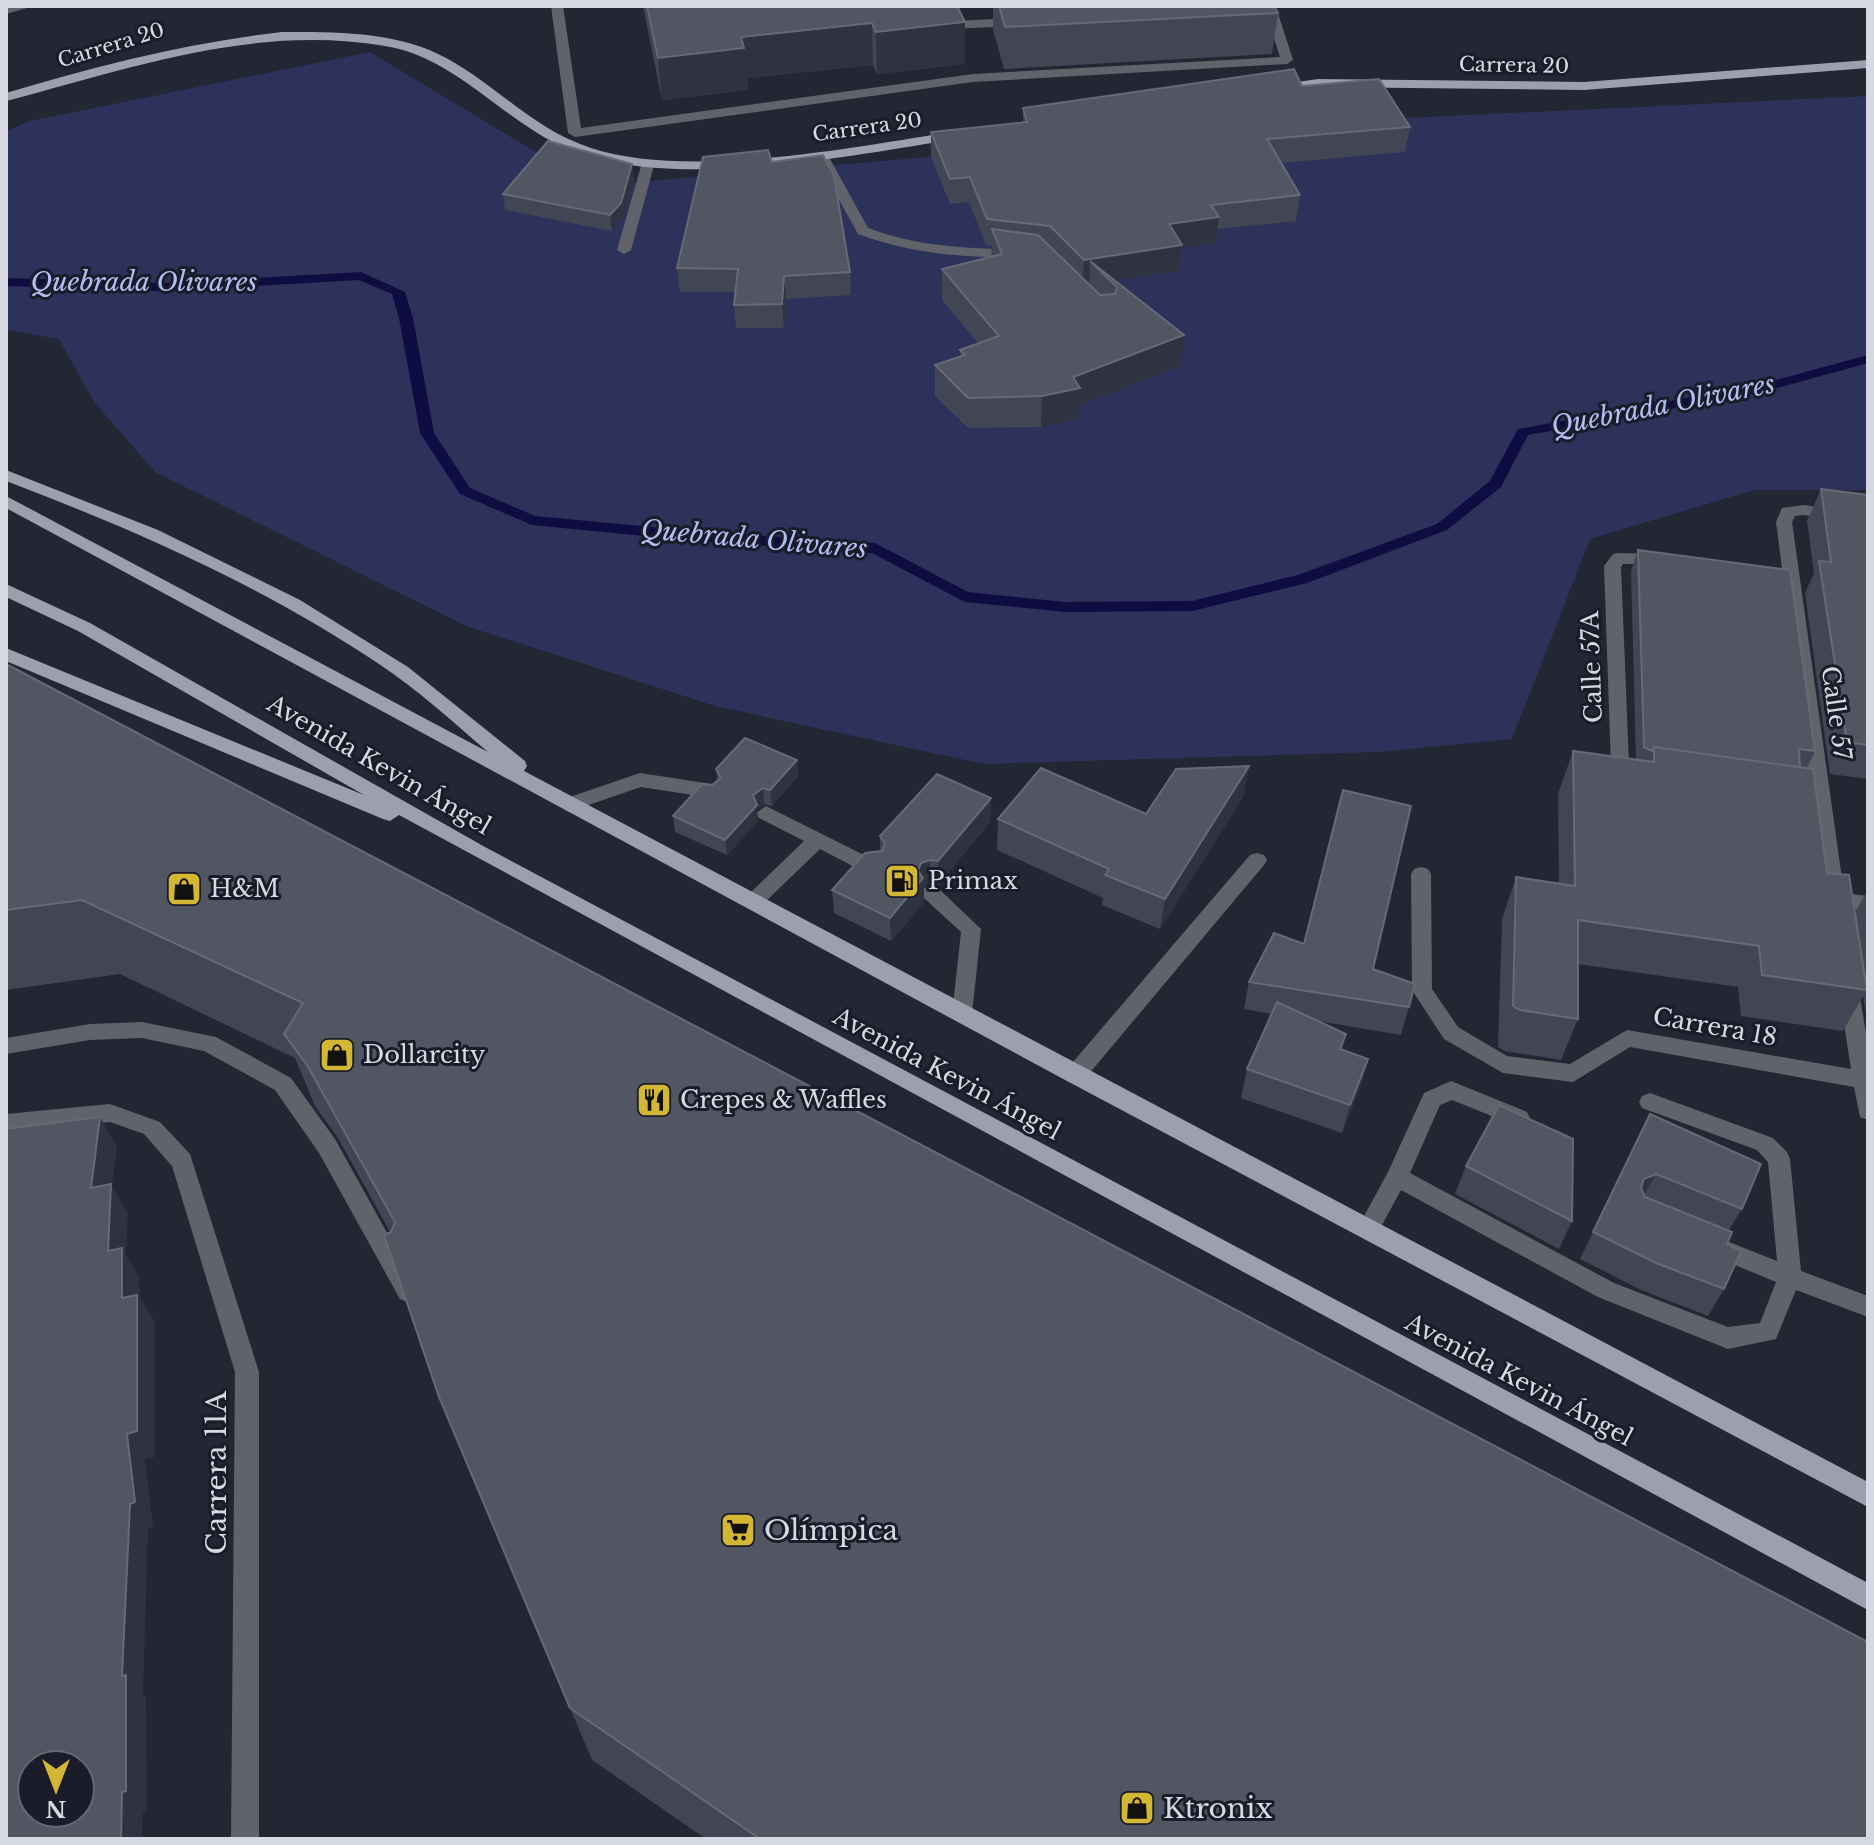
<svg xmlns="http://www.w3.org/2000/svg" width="1874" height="1845" viewBox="0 0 1874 1845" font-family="'Libre Baskerville',serif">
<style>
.green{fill:#2c3259}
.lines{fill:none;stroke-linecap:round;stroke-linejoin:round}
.stream{fill:#0e0c40;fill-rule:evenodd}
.minor{fill:#61636a;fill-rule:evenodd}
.major{fill:#9c9fad;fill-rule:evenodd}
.wall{fill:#424553}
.shaded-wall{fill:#2f3240}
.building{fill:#525562;stroke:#676a76;stroke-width:2;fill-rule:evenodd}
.labels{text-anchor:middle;stroke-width:6;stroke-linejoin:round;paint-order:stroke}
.far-street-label{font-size:20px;fill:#d7d9e2;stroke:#1a1c29}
.street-label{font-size:24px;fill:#d7d9e2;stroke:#1a1c29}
.poi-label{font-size:24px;fill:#d7d9e2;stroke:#1a1c29;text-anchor:start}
.water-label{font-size:26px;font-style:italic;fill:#b2bdf1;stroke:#1a1c29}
.near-street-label{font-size:28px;fill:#d7d9e2;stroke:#1a1c29}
.near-poi-label{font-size:28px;fill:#d7d9e2;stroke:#1a1c29;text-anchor:start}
</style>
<rect width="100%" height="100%" fill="#232633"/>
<!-- green -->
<polygon class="green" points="370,52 592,186 1343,121 1868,96 1868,490 1754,490 1590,539 1512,739 1377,752 984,764 715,706 466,626 155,472 94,402 59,339 6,330 6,131 30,121"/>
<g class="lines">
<!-- stream -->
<polygon class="stream" points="361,272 405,292 413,318 434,433 470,488 535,516 705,532 875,543 968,592 1065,602 1192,601 1298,575 1437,524 1490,481 1518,429 1762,384 1868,355 1868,363 1763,392 1528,435 1501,487 1447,530 1307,583 1192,611 1065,612 965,602 872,553 705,542 532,525 460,494 420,433 399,318 392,294 359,280 164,291 6,286 6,278 164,283"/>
<!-- minor -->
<g class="minor">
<polygon points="6,6 34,6 6,14"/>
<polygon points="551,6 563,6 581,128 973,74 1280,57 1266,14 1254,10 1260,6 1277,10 1293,60 1287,64 973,82 575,137 568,133"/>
<polygon points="935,6 947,6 953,21 1020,18 1026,22 1020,26 949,29 943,25"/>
<path d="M819,157H829L868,228C918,247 966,248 1019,250L1026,254L1019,258C962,257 911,254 858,234L817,160Z"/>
<polygon points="643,159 655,162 631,250 624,254 617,250"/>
<polygon points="1803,505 1868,513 1868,523 1803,515 1795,516 1792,522 1844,893 1868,896 1868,912 1828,905 1825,900 1776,522 1782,508"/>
<polygon points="1619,553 1660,554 1668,559 1660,564 1623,564 1621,567 1629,764 1641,777 1632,784 1625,782 1611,766 1604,566 1613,554"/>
<polygon points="640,773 712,784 721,791 712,798 641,787 568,812 559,805 561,800"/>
<polygon points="766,806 880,863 883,868 880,873 866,873 820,849 760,907 746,907 743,902 746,897 804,841 759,818 756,813"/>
<polygon points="1257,853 1264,855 1267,860 1264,865 1083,1081 1075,1084 1067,1081 1064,1075 1067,1069 1250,855"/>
<polygon points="1421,867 1428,869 1431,874 1432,989 1458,1027 1507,1056 1570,1064 1627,1030 1851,1069 1839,991 1842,985 1856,985 1859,991 1868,1045 1868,1120 1860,1117 1854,1087 1630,1047 1573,1082 1503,1073 1444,1039 1412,990 1411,874 1414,869"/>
<polygon points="931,886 938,888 981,929 972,1014 969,1020 962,1022 955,1020 952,1014 961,932 924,898 921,893 924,888"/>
<polygon points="142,1022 216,1037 291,1078 335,1139 416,1285 420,1292 416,1299 408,1302 400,1299 319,1153 275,1090 204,1051 142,1038 90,1040 6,1054 6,1038 90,1024"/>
<polygon points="1451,1081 1527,1112 1530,1118 1527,1124 1519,1127 1452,1100 1440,1105 1410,1173 1614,1283 1728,1327 1760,1323 1776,1282 1706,1253 1703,1246 1706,1239 1714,1236 1777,1261 1768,1162 1757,1150 1642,1108 1639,1102 1642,1096 1650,1093 1773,1138 1787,1152 1790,1159 1801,1271 1868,1296 1868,1317 1796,1290 1776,1339 1728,1349 1598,1297 1401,1190 1376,1236 1368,1239 1360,1236 1357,1229 1388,1172 1424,1093"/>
<polygon points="110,1104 160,1122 190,1154 259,1372 259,1839 231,1839 235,1372 172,1166 144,1134 110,1122 6,1132 6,1114"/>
</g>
<!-- major -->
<g class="major">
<path d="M282,32C337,32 398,31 448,59C497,86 536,131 591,148C689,180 855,147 957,131L964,135L957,139C846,156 660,195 557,144C498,115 453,57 385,46C253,24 132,68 6,101V93C97,66 187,43 282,32Z"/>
<polygon points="1868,60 1868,68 1584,90 1318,87 1277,93 1271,89 1277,85 1318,79 1584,82"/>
<path d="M6,470L158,530L300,600L408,667L525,761L527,766L524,771L1868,1482V1507L1067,1081L6,508V496L488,752C453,722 418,690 379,664C263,586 135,530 6,481Z"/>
<polygon points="6,584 90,623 485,847 1868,1583 1868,1610 399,815 390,821 383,819 6,661 6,648 364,795 78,631 6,597"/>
</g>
</g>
<!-- wall -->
<g class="wall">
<polygon points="643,6 957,6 965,64 877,74 873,65 747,78 748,90 662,100"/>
<polygon points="993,6 1274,6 1278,13 1272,54 1004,69 993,30"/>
<polygon points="1302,86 1410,127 1405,152 1281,163 1300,195 1296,221 1217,229 1216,243 1182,248 1179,271 1115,280 1180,366 1079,405 1078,419 1041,427 968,428 935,396 935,365 960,357 960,350 978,343 942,300 942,269 991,257 992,246 986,245 969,202 950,204 931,157 931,132 1023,123 1023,108"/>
<polygon points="772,162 850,272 851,295 786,299 784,328 736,328 734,305 735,292 680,292 677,268"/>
<polygon points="634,179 623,218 612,231 505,210 503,194"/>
<polygon points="1821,489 1868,495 1868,779 1830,774 1805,593 1814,573 1807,521"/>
<polygon points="1638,550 1815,751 1807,769 1827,873 1855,913 1868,889 1868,1024 1863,996 1843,1031 1741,1016 1738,987 1578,964 1578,1019 1561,1060 1505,1051 1498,1047 1502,919 1516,877 1559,884 1558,794 1573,751 1636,760 1631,571"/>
<polygon points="6,664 1868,1839 706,1839 592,1760 570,1708 390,1232 338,1138 315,1106 295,1058 120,974 6,990"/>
<polygon points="797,760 798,776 772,806 764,804 757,809 758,821 727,855 675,832 673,816 717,780 716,769"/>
<polygon points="1249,766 1243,797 1160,929 1102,905 1103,898 997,850 998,819 1146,814"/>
<polygon points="991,798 990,822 938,885 930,883 924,886 924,902 891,941 834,913 832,890 880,851 880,836"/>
<polygon points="1373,969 1409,1007 1401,1035 1318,1021 1346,1034 1342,1050 1368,1059 1360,1088 1342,1133 1241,1098 1247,1069 1272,1014 1244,1009 1249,982"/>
<polygon points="1650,1114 1742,1209 1728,1231 1724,1289 1708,1316 1641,1290 1580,1259"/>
<polygon points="1466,1166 1572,1221 1559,1249 1455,1194"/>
</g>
<!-- shaded-wall -->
<g class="shaded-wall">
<polygon points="965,22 965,64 877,74 876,32"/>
<polygon points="872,23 873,65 747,78 748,90 662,100 658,58 741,37"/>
<polygon points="632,164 634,179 623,218 612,231 610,215"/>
<polygon points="1219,217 1216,243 1182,248 1179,271 1110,281 1090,261 1089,284 1082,285 1084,260 1169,224"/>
<polygon points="784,276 786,299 784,328 782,304"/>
<polygon points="1184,335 1180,366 1079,405 1078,419 1041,427 1042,396 1073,377"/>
<polygon points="797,760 798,776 772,806 770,790"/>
<polygon points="1249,766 1243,797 1160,929 1165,899"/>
<polygon points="763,788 764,804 757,809 758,821 727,855 725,840 753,795"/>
<polygon points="991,798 990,822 938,885 938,861"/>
<polygon points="930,860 930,883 924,886 924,902 891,941 890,918 921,863"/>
<polygon points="1368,1059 1360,1088 1342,1133 1350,1105"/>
<polygon points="100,1117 117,1146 112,1186 128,1213 126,1255 139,1276 140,1298 155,1322 155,1457 145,1459 153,1527 148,1529 143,1693 146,1697 147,1811 143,1812 142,1839 121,1839 122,1676 127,1434 122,1298 108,1251 91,1188"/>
<polygon points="1656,1174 1641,1202 1629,1207 1644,1179"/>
</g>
<!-- building -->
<g class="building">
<polygon points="647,6 957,6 965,22 876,32 872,23 741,37 744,48 658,58"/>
<polygon points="999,6 1274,6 1278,13 1005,27"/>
<polygon points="1294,69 1302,86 1379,79 1410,127 1267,139 1300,195 1211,205 1219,217 1169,224 1182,245 1084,260 1050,226 987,219 970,177 950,179 931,132 1027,122 1023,108"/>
<polygon points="548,141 632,164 621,203 610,215 503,194"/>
<polygon points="768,150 772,162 823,155 834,176 850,272 784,276 782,304 734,305 738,269 677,268 703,157"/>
<polygon points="992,229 1038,235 1100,295 1115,294 1117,287 1090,261 1184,335 1073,377 1080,388 1042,396 968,398 935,365 965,355 960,350 999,336 942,269 1002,254"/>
<polygon points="1821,489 1868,495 1868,745 1847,742 1819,561 1831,562"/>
<polygon points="1638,550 1790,570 1815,751 1799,749 1800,768 1654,747 1652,751 1644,747"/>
<polygon points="6,664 1868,1642 1868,1839 760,1839 570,1708 439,1397 384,1235 391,1232 395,1222 307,1065 284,1034 303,1003 82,900 6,910"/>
<polygon points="745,738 797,760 770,790 763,788 753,795 757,805 725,840 673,816 702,784 712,785 721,778 716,769"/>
<polygon points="1654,747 1813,769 1827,873 1849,875 1867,990 1762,975 1759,946 1578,920 1578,1019 1520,1010 1513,1006 1516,877 1575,886 1573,751 1654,762"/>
<polygon points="1249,766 1165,899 1105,875 1109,869 998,819 1041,768 1146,814 1176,769"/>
<polygon points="937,774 991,798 938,861 930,860 921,863 918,871 923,878 890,918 832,890 865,853 882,851 885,843 880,836"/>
<polygon points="1343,790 1411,806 1373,969 1415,984 1409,1007 1249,982 1274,933 1304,944"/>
<polygon points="1277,1002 1346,1034 1340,1049 1368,1059 1350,1105 1247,1069"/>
<polygon points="1499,1105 1573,1139 1572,1221 1466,1166"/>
<polygon points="1650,1114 1761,1164 1742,1209 1656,1174 1644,1179 1641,1188 1645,1197 1732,1232 1727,1244 1741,1251 1724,1289 1656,1263 1593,1232"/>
<path d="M100,1117L91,1188L111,1184L108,1251L122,1248V1298L137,1295V1431L127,1434L135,1502L130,1504L122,1676L126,1675V1791L122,1792L121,1839H6V1129ZM32,1765H80V1813H32Z"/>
</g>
<!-- icons -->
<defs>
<g id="fuel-square" transform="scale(1.8)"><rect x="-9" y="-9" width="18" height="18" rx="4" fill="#d4b635" stroke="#1a1c29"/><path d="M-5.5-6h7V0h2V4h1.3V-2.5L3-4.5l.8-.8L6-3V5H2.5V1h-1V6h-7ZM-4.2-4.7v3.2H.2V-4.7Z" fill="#111"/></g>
<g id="shop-square" transform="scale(1.8)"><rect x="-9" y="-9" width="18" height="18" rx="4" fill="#d4b635" stroke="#1a1c29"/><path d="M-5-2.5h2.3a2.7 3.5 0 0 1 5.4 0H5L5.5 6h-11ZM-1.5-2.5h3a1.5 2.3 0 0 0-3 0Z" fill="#111"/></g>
<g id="restaurant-square" transform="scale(1.8)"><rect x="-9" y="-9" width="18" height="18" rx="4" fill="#d4b635" stroke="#1a1c29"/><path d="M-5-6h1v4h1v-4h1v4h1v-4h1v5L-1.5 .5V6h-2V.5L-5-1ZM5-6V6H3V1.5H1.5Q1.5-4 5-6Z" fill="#111"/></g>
<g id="supermarket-square" transform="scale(1.8)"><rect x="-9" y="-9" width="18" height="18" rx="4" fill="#d4b635" stroke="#1a1c29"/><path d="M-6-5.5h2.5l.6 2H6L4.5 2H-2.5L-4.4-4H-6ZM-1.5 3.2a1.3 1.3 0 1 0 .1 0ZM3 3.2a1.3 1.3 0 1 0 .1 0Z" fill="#111"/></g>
</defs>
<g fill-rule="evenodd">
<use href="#fuel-square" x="902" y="881"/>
<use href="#shop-square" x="184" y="889"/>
<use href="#shop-square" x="337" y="1055"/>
<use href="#restaurant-square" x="654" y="1100"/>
<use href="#supermarket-square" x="738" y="1530"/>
<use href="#shop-square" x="1137" y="1808"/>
</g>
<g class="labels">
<!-- far-street labels -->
<g class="far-street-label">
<text transform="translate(111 45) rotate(-17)" y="7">Carrera 20</text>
<text transform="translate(1514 65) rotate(1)" y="7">Carrera 20</text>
<text transform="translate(867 127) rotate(-8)" y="7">Carrera 20</text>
</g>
<!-- street labels -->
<g class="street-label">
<text transform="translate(1592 667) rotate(-92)" y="8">Calle 57A</text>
<text transform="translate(1836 713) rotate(82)" y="8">Calle 57</text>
<text transform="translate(379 765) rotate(30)" y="8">Avenida Kevin Ángel</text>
<text transform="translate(1715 1027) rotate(10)" y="8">Carrera 18</text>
<text transform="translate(947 1074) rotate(28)" y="8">Avenida Kevin Ángel</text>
<text transform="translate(1519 1380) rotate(28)" y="8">Avenida Kevin Ángel</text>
</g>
<!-- poi labels -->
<g class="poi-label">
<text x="928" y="889">Primax</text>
<text x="210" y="897">H&amp;M</text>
<text x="363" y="1063">Dollarcity</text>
<text x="680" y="1108">Crepes &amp; Waffles</text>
</g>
<!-- water labels -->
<g class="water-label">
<text x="144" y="291">Quebrada Olivares</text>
<text transform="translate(1663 405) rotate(-11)" y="9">Quebrada Olivares</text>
<text transform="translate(754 539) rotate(5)" y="9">Quebrada Olivares</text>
</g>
<!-- near-street labels -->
<g class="near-street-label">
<text transform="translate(216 1473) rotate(-90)" y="10">Carrera 11A</text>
</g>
<!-- near-poi labels -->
<g class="near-poi-label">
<text x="764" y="1540">Olímpica</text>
<text x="1163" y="1818">Ktronix</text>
</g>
</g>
<!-- border -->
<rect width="1874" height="1845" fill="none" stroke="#d7d9e2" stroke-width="16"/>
<!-- north arrow -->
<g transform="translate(56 1789) rotate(180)"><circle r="38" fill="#1a1c29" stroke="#666873" stroke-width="2"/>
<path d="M0-6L14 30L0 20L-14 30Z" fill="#d4b635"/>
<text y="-12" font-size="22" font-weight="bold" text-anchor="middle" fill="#d7d9e2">N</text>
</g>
</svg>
